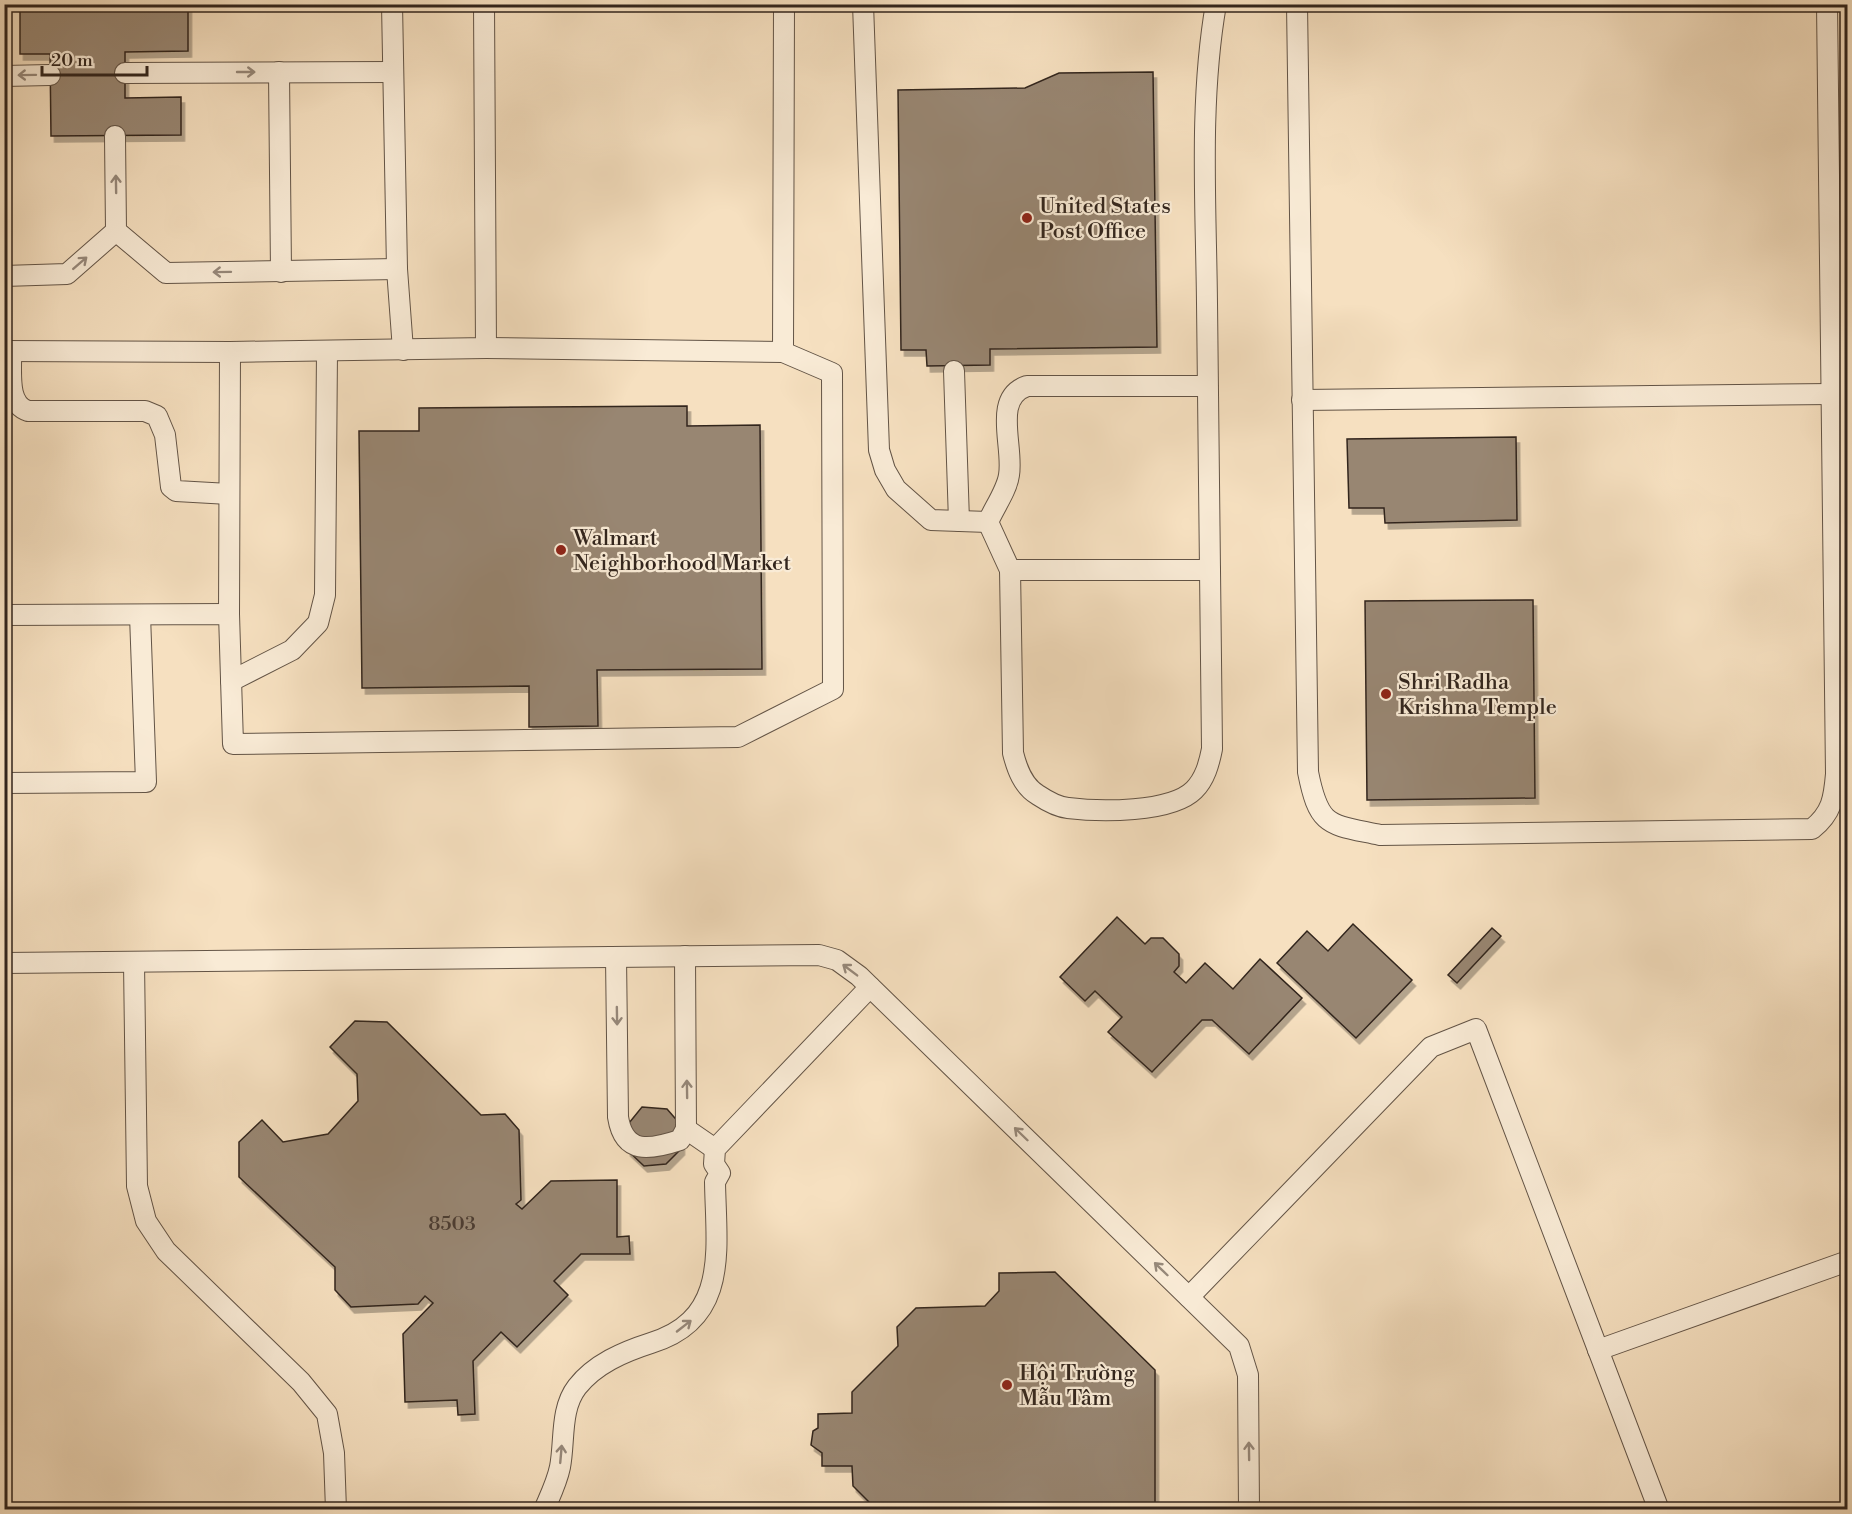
<svg xmlns="http://www.w3.org/2000/svg" width="1852" height="1514" viewBox="0 0 1852 1514" font-family="'Libre Bodoni',serif">
<style>
.building{fill:#988672;stroke:#32251d;stroke-width:1.5;filter:url(#shadow)}
.lines{fill:none;stroke-linecap:round;stroke-linejoin:round}
.lane-casing{stroke:#635446;stroke-width:22}
.lane{stroke:#f9ebd6;stroke-width:20}
.oneway{stroke:#96887a}
.poi-dot{fill:#8f2418;stroke:#f9ebd6;stroke-width:2}
.labels{text-anchor:middle;stroke-width:4.5;stroke-linejoin:round;paint-order:stroke}
.number-label{font-size:20px;fill:#4c3d32}
.poi-label{font-size:22px;fill:#32251d;stroke:#f9ebd6;text-anchor:start}
</style>
<defs>
<filter id="shadow"><feDropShadow dx="3.5" dy="6" stdDeviation="0" flood-color="#0004"/></filter>
</defs>
<rect width="100%" height="100%" fill="#f6e0c0"/>
<filter id="stains"><feTurbulence type="fractalNoise" baseFrequency=".00333" numOctaves="4"/><feColorMatrix values="0 0 0 0 .2 0 0 0 0 .09 0 0 0 0 .02 0 0 0 .5 -.17"/></filter>
<radialGradient id="worn" r=".72"><stop offset=".6" stop-color="#630" stop-opacity="0"/><stop offset="1" stop-color="#630" stop-opacity=".3"/></radialGradient>
<!-- building -->
<g class="building">
<polygon points="20,4 188,4 188,51 125,52 125,98 181,97 181,135 51,136 50,54 20,54"/>
<polygon points="1153,72 1157,347 990,349 990,365 927,366 926,350 901,350 898,90 1025,88 1059,73"/>
<polygon points="687,406 687,426 760,425 762,669 597,670 598,726 529,727 529,686 362,688 359,431 419,431 419,408"/>
<polygon points="1516,437 1517,520 1385,523 1384,508 1349,508 1347,439"/>
<polygon points="1533,600 1535,798 1367,800 1365,601"/>
<polygon points="1117,917 1145,944 1151,938 1163,938 1179,954 1179,966 1174,972 1186,983 1205,963 1233,989 1260,959 1302,998 1249,1054 1212,1020 1202,1020 1152,1072 1108,1032 1122,1017 1095,991 1085,1001 1060,977"/>
<polygon points="1353,924 1412,980 1356,1038 1277,963 1307,931 1328,951"/>
<polygon points="1492,928 1501,936 1457,983 1448,975"/>
<polygon points="355,1021 387,1022 481,1115 505,1114 519,1130 521,1200 516,1204 522,1209 551,1181 617,1180 617,1237 629,1236 630,1254 581,1254 554,1281 568,1295 517,1347 501,1332 473,1361 475,1414 458,1415 457,1400 405,1402 403,1334 433,1303 425,1296 418,1304 351,1307 335,1290 335,1267 239,1177 239,1142 262,1120 283,1142 328,1134 358,1101 357,1074 330,1047"/>
<polygon points="642,1107 667,1109 681,1125 681,1149 666,1164 644,1166 627,1150 629,1123"/>
<polygon points="1055,1272 1155,1370 1155,1503 1149,1510 877,1510 853,1486 852,1466 822,1466 822,1453 811,1445 813,1431 818,1428 818,1414 852,1413 852,1392 898,1346 897,1327 916,1308 985,1306 999,1291 999,1273"/>
</g>
<g class="lines">
<!-- lane casing -->
<g class="lane-casing">
<g id="lane">
<polyline points="392,4 397,269 403,350"/>
<polyline points="863,4 879,450 885,470 896,489 931,520 988,522"/>
<path d="M1297,4L1308,772C1319,828 1329,824 1380,835L1812,829C1832,813 1834,798 1836,774L1827,4"/>
<polyline points="279,72 281,272"/>
<polyline points="125,73 392,72"/>
<polyline points="4,76 50,75"/>
<polyline points="115,136 116,231 166,273 397,269"/>
<polyline points="4,276 67,274 116,231"/>
<polyline points="486,348 783,352"/>
<polyline points="4,351 230,352 486,348 484,4"/>
<path d="M11,351C12,371 6,404 28,411H145L157,416L165,435L171,487L176,491L229,494"/>
<polyline points="954,371 959,521"/>
<path d="M1208,386H1027C992,398 1014,446 1009,475C1007,490 994,508 988,522L1010,570L1013,753C1017,769 1023,786 1038,795C1047,801 1058,807 1068,808C1099,812 1171,813 1194,790C1205,779 1209,764 1212,749C1210,600 1209,452 1207,303C1206,204 1199,102 1216,4"/>
<polyline points="1302,400 1832,394"/>
<polyline points="1010,570 1210,570"/>
<polyline points="229,614 230,352"/>
<polyline points="4,615 229,614 233,744 738,737 833,689 832,373 783,352 784,4"/>
<polyline points="231,681 292,650 318,623 325,595 327,351"/>
<polyline points="4,783 146,782 140,615"/>
<path d="M616,957L618,1117C624,1155 650,1150 680,1140L686,1129L685,956"/>
<polyline points="134,962 137,1186 146,1221 166,1251 301,1382 327,1414 334,1453 336,1510"/>
<polyline points="4,963 819,955 837,960 859,976 1239,1346 1248,1375 1249,1510"/>
<polyline points="686,1129 715,1149"/>
<polyline points="1189,1297 1431,1047 1476,1029 1659,1510"/>
<polyline points="1598,1350 1848,1261"/>
<path d="M544,1510C550,1496 557,1482 560,1467C565,1441 560,1409 577,1387C595,1364 623,1352 651,1343C730,1319 716,1248 715,1182L720,1173L714,1164L715,1149L870,987"/>
</g>
</g>
<!-- lane -->
<use href="#lane" class="lane"/>
</g>
<!-- one-way arrows -->
<defs><path id="oneway-shaft" d="M-6 0H5M1.5-3L5.5 0L1.5 3" fill="none" stroke-width="1.6" stroke-linecap="round" stroke-linejoin="round" transform="scale(1.5)"/></defs>
<g class="oneway">
<use href="#oneway-shaft" transform="translate(246 72)"/>
<use href="#oneway-shaft" transform="translate(27 75) rotate(179)"/>
<use href="#oneway-shaft" transform="translate(116 184) rotate(-91)"/>
<use href="#oneway-shaft" transform="translate(80 263) rotate(-41)"/>
<use href="#oneway-shaft" transform="translate(222 272) rotate(179)"/>
<use href="#oneway-shaft" transform="translate(850 970) rotate(-143)"/>
<use href="#oneway-shaft" transform="translate(617 1016) rotate(89)"/>
<use href="#oneway-shaft" transform="translate(687 1089) rotate(-91)"/>
<use href="#oneway-shaft" transform="translate(1021 1134) rotate(-136)"/>
<use href="#oneway-shaft" transform="translate(1161 1269) rotate(-136)"/>
<use href="#oneway-shaft" transform="translate(684 1326) rotate(-38)"/>
<use href="#oneway-shaft" transform="translate(1249 1451) rotate(-91)"/>
<use href="#oneway-shaft" transform="translate(561 1454) rotate(-85)"/>
</g>
<!-- markers -->
<g class="poi-dot">
<circle cx="1027" cy="218" r="6"/>
<circle cx="561" cy="550" r="6"/>
<circle cx="1386" cy="694" r="6"/>
<circle cx="1007" cy="1385" r="6"/>
</g>
<g class="labels">
<!-- number labels -->
<g class="number-label">
<text x="452" y="1230">8503</text>
</g>
<!-- poi labels -->
<g class="poi-label">
<text x="1039" y="213">United States<tspan x="1039" dy="25">Post Office</tspan></text>
<text x="573" y="545">Walmart<tspan x="573" dy="25">Neighborhood Market</tspan></text>
<text x="1398" y="689">Shri Radha<tspan x="1398" dy="25">Krishna Temple</tspan></text>
<text x="1019" y="1380">Hội Trường<tspan x="1019" dy="25">Mẫu Tâm</tspan></text>
</g>
</g>
<!-- margin -->
<rect width="1852" height="1514" fill="none" stroke="#f6e0c0" stroke-width="24"/>
<rect x="6" y="6" width="1840" height="1502" fill="none" stroke="#32251d" stroke-width="3"/>
<rect x="12" y="12" width="1828" height="1490" fill="none" stroke="#32251d" stroke-width="1.5"/>
<!-- scale -->
<path d="M42 66v9h105v-9" fill="none" stroke="#32251d" stroke-width="3"/>
<text x="51" y="66" font-size="18" fill="#32251d" stroke="#f9ebd6" stroke-width="4.5" paint-order="stroke">20 m</text>
<rect width="100%" height="100%" filter="url(#stains)"/>
<rect width="100%" height="100%" fill="url(#worn)"/>
</svg>
